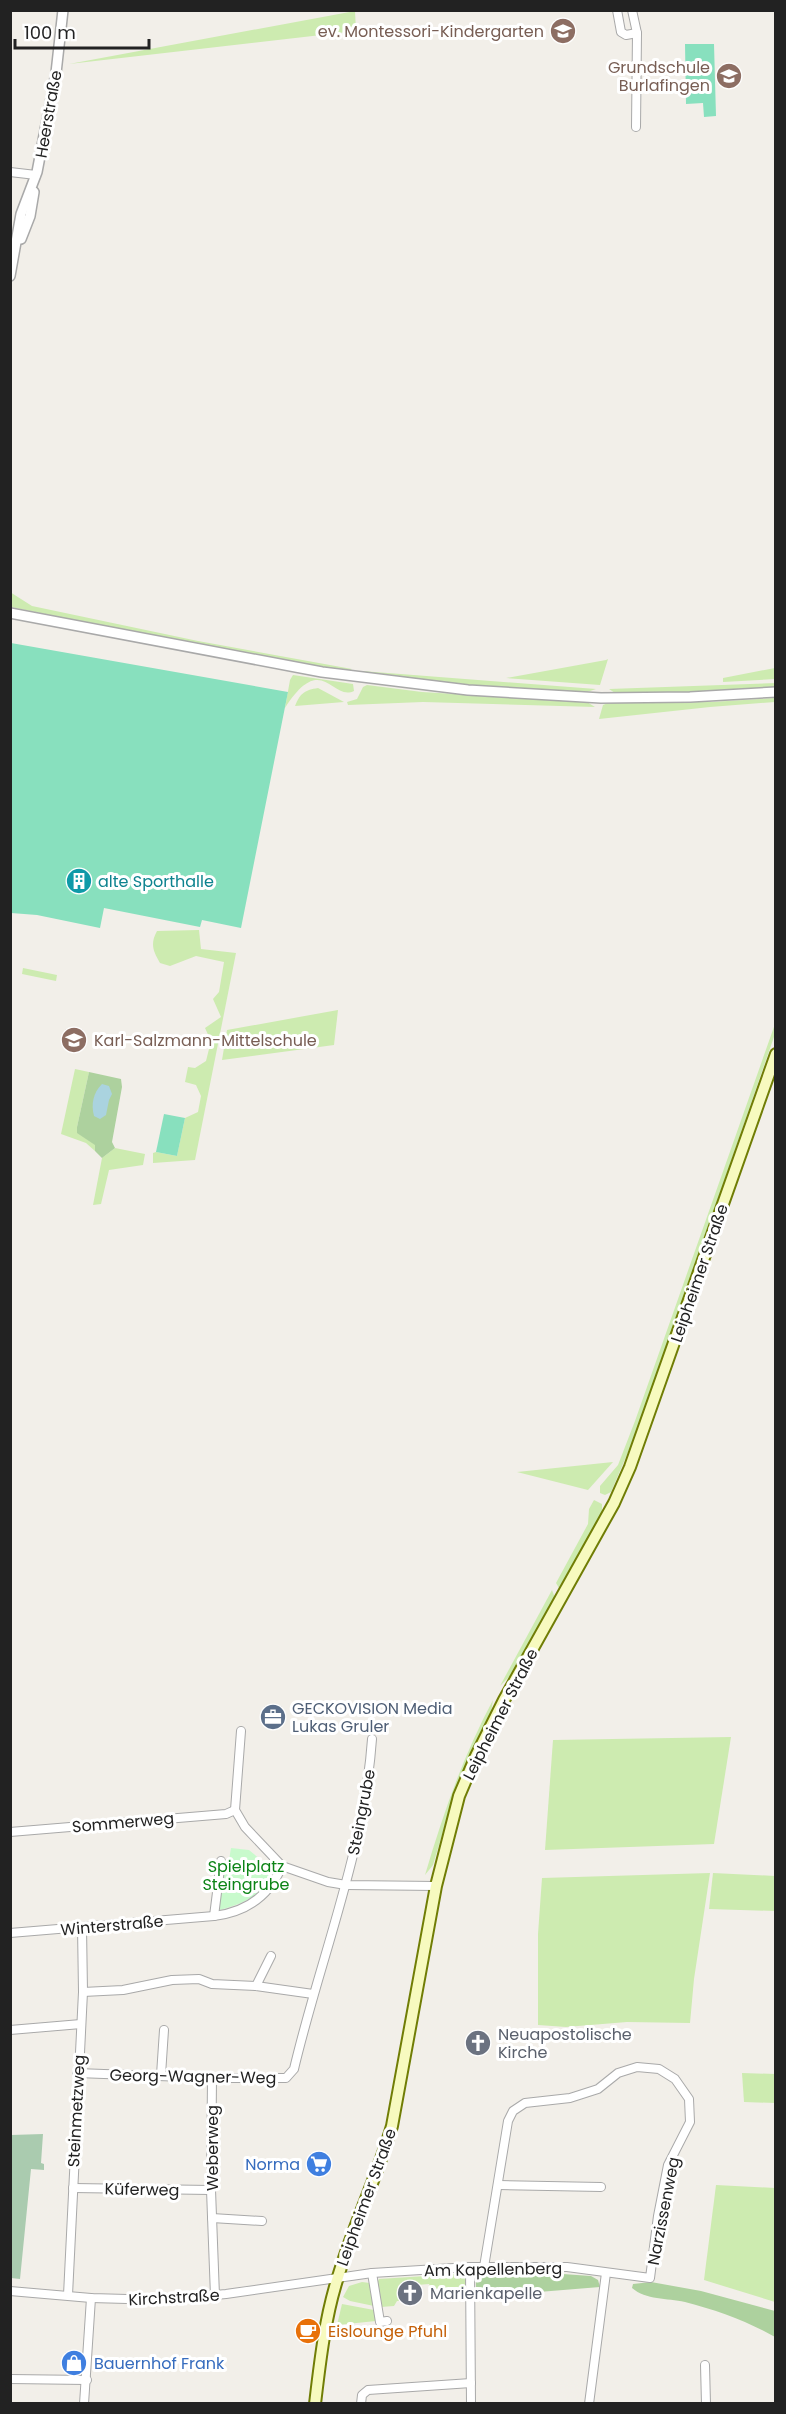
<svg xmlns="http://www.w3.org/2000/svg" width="786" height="2414" viewBox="0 0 786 2414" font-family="Poppins,sans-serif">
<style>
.grass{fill:#cdebb0}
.forest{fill:#add19e}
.cemetery{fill:#aacbaf}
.park{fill:#c8facc}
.pitch{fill:#88e0be}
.water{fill:#aad3df}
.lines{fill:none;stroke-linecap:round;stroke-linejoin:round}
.minor-casing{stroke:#a9a9a9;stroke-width:10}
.tertiary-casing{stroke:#a9a9a9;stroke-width:12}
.secondary-casing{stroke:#707d05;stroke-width:14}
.minor{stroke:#fff;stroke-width:8}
.tertiary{stroke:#fff;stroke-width:9}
.secondary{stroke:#f7fabf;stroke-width:10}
.labels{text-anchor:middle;stroke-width:6;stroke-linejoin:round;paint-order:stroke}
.education-label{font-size:16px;fill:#785e54;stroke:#fff;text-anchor:end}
.street-label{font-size:16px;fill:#222;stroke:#fff}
.culture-label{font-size:16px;fill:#0d838f;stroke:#fff;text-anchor:start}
.service-label{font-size:16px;fill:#4e5e75;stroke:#fff;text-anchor:start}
.park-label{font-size:16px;fill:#0c8416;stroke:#fff}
.worship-label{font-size:16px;fill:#5b616d;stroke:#fff;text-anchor:start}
.shop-label{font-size:16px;fill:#366cbe;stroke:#fff;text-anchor:end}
.food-label{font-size:16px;fill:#c56008;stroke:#fff;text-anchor:start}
</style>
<rect width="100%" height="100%" fill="#f2efe9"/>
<!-- grass -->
<g class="grass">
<polygon points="355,11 356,31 69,64"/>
<polygon points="10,592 32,606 198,641 352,669 348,671 197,645 11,607"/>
<polygon points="608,659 600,685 506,678 606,660"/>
<polygon points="775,668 775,679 723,682 723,678"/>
<polygon points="362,671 596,689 587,692 468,685 364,673"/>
<path d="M293,675L353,684L354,691C332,702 322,650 285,708L290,680Z"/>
<polygon points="776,683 775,688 672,693 615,693 609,689"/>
<polygon points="367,685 422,692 587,702 595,707 423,702 348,705 347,702 357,699 363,687"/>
<path d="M318,688L344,702L295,706C300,693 305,690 318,688Z"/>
<polygon points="775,698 775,702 710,707 599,719 603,705 608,703 711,702"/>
<path d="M199,930L201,949L236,953L195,1160L153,1163V1153L156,1152L177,1156L185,1118L198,1112L201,1096L196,1085L185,1082L188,1067L195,1068L206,1061L211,1041L205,1028L221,1017L213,999L219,992L224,962L196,956L170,966L160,963C153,951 150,944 157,931Z"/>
<polygon points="23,968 57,975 56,981 22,974"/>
<polygon points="338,1010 334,1045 222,1060 227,1030"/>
<polygon points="775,1024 775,1034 640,1424 611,1492 605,1495 600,1493 600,1486 618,1465 635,1421"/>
<polygon points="75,1069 89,1072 77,1127 78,1133 96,1145 95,1151 86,1143 61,1134"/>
<polygon points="115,1148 145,1154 143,1165 109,1170 101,1204 93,1205 102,1158"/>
<polygon points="613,1462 588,1490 517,1472"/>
<polygon points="594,1500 602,1504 602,1512 559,1588 556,1583 588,1524 589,1509"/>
<polygon points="552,1590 555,1598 511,1675 500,1686"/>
<path d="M493,1700L491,1712L455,1791L433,1865L425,1875C443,1814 463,1756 493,1700Z"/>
<polygon points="731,1737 714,1844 545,1850 553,1740"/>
<polygon points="710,1873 694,1979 690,2023 627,2022 566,2027 538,2025 538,1934 542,1878"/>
<polygon points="713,1873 775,1876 775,1911 709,1909"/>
<polygon points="742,2073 775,2074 775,2103 744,2102"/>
<polygon points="716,2185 775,2188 775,2302 704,2280"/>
<path d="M457,2274L465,2277C469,2284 467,2290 463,2296L439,2299L434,2290H431L429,2284L405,2286L402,2290V2296L416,2297L418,2295L421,2300L397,2301L394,2306L381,2307L377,2283L379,2279Z"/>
<polygon points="362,2282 370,2283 374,2306 350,2301 343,2297 349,2286"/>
<polygon points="342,2304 374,2310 376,2321 337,2325"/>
</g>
<!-- forest -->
<g class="forest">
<polygon points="89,1072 121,1079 122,1087 112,1142 115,1148 102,1158 95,1151 95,1145 77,1133 77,1127"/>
<polygon points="520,2271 591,2276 598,2280 600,2287 476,2297 476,2278 478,2273"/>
<path d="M651,2282L701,2291L775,2311V2337C747,2321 716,2310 685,2302C667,2298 646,2300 632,2288L633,2284Z"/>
</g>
<!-- cemetery -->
<polygon class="cemetery" points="43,2134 41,2163 44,2164 44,2170 31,2169 20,2279 11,2278 11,2135"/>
<!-- park -->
<path class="park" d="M231,1848L249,1850L272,1869C265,1895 243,1904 219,1910L224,1869L228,1866Z"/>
<!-- pitch -->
<g class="pitch">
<polygon points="685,44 714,44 716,116 704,117 703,103 686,104"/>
<polygon points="11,643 288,692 241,928 202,920 200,927 104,908 100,928 37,915 11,913"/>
<polygon points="164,1114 185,1118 177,1156 156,1152"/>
</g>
<!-- water -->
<path class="water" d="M102,1084L109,1086L112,1094L109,1100L106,1115L100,1119L94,1116C91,1104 93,1093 102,1084Z"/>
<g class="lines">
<!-- minor casing -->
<g class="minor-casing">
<g id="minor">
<polyline points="617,10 621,32 626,35 637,33"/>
<polyline points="632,10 637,33 636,127"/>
<polyline points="10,172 36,175"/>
<polyline points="241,1731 235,1810 245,1827 282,1866 328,1882 346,1885 436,1886"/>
<polyline points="10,1832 226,1814 235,1810"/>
<polyline points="214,1916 221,1861"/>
<path d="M10,1933L214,1916C246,1912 269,1897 282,1866"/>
<polyline points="256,1986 271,1956"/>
<polyline points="83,1992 123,1990 172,1980 199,1979 212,1984 256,1986 313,1994"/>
<polyline points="10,2030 81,2024"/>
<path d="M77,2073L212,2078H286L294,2069C320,1959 364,1853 372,1739"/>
<polyline points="161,2075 164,2030"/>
<polyline points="212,2078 211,2190 215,2296"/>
<polyline points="499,2185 601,2187"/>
<polyline points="73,2188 211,2190"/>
<polyline points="212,2218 262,2221"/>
<polyline points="470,2267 471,2404"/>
<polyline points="372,2273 380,2322 387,2321"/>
<polyline points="10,2291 91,2298 163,2300 226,2294 372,2273 470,2267 567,2267 650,2278 658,2216 668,2165 690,2122 689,2099 675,2079 659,2069 637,2067 618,2073 598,2089 570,2098 525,2103 513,2111 508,2121 484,2267"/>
<polyline points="68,2295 83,1992 82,1927"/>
<polyline points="705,2365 706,2404"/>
<polyline points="10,2379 87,2380"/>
<polyline points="84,2404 91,2298"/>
<polyline points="361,2404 362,2395 368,2390 471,2383"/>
<polyline points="589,2404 606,2273"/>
</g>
</g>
<!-- tertiary casing -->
<g class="tertiary-casing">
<g id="tertiary">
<polyline points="21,239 30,216 34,192"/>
<polyline points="10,276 21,214 37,172 56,73 63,10"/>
<polyline points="10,613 322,672 468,690 601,698 690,697 776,692"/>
</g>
</g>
<!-- secondary casing -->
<g class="secondary-casing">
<path id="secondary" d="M315,2404C320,2362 325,2317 338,2277C353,2226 377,2177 392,2126L436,1886L459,1796L476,1756L504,1700L614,1503L630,1467L776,1054"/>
</g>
<!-- minor -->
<use href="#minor" class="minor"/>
<!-- tertiary -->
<use href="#tertiary" class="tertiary"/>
<!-- secondary -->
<use href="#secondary" class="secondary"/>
</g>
<!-- icons -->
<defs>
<g id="school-disc" transform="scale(1.35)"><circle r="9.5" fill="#8d6e63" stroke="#fff"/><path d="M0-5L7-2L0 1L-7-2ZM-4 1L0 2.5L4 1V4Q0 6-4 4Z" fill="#fff"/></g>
<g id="building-disc" transform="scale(1.35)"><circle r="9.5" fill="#0f9aa8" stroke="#fff"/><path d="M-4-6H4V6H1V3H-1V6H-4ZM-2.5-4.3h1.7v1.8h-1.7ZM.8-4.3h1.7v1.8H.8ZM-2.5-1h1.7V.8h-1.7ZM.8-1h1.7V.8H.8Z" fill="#fff"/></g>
<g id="office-disc" transform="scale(1.35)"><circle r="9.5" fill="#5c6f8a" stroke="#fff"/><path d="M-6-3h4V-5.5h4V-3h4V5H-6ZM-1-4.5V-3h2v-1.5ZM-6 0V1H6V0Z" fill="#fff"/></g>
<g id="church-disc" transform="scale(1.35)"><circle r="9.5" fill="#6b7280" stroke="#fff"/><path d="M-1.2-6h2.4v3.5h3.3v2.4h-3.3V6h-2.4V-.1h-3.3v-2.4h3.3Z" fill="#fff"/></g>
<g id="supermarket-disc" transform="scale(1.35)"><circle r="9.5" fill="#3f7fe0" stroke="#fff"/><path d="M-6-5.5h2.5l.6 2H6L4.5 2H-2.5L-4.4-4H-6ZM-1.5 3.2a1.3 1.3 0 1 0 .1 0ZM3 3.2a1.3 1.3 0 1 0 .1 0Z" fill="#fff"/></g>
<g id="cafe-disc" transform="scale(1.35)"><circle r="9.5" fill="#e8710a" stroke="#fff"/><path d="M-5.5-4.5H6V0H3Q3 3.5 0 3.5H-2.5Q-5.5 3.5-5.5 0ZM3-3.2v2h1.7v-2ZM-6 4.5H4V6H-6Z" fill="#fff"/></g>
<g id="shop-disc" transform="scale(1.35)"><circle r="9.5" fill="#3f7fe0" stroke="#fff"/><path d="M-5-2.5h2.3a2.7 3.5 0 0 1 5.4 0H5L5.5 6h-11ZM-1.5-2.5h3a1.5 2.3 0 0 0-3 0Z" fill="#fff"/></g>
</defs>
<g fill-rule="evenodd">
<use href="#school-disc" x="563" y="31"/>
<use href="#school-disc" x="729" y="76"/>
<use href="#building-disc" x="79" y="881"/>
<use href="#school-disc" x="74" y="1040"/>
<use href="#office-disc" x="273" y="1717"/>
<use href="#church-disc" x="478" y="2043"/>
<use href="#supermarket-disc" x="319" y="2164"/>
<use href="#church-disc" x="410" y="2293"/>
<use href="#cafe-disc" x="308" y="2331"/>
<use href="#shop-disc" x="74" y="2363"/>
</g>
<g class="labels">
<!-- education labels -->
<g class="education-label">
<text x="544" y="37">ev. Montessori-Kindergarten</text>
<text x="710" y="73">Grundschule<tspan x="710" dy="18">Burlafingen</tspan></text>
<text x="94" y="1046" text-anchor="start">Karl-Salzmann-Mittelschule</text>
</g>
<!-- street labels -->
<g class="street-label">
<text transform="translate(48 114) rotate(-80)" y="6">Heerstraße</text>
<text transform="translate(699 1273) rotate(-71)" y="6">Leipheimer Straße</text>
<text transform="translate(500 1714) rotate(-63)" y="6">Leipheimer Straße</text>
<text transform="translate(361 1812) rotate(-79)" y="6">Steingrube</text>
<text transform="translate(123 1822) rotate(-5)" y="6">Sommerweg</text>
<text transform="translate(112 1925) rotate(-5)" y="6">Winterstraße</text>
<text transform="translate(193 2076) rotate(1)" y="6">Georg-Wagner-Weg</text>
<text transform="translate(76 2111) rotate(-87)" y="6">Steinmetzweg</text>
<text transform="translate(212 2148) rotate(-90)" y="6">Weberweg</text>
<text transform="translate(142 2189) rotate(1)" y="6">Küferweg</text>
<text transform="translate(366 2197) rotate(-70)" y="6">Leipheimer Straße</text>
<text transform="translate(663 2211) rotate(-79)" y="6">Narzissenweg</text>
<text transform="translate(493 2269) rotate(-1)" y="6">Am Kapellenberg</text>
<text transform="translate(174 2297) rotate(-3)" y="6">Kirchstraße</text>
</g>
<!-- culture labels -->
<g class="culture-label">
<text x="98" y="887">alte Sporthalle</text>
</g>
<!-- service labels -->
<g class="service-label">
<text x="292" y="1714">GECKOVISION Media<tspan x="292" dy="18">Lukas Gruler</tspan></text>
</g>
<!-- park labels -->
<g class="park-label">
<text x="246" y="1872">Spielplatz<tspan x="246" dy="18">Steingrube</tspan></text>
</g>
<!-- worship labels -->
<g class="worship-label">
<text x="498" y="2040">Neuapostolische<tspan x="498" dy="18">Kirche</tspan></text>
<text x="430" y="2299">Marienkapelle</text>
</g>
<!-- shop labels -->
<g class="shop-label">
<text x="300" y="2170">Norma</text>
<text x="94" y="2369" text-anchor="start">Bauernhof Frank</text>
</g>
<!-- food labels -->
<g class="food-label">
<text x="328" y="2337">Eislounge Pfuhl</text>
</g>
</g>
<!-- border -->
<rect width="786" height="2414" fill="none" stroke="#222222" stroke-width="24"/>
<!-- scale -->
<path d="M15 39v9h134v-9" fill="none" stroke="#222222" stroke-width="3"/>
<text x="24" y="39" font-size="18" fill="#222222" stroke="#ffffff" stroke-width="4.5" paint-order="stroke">100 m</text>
</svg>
